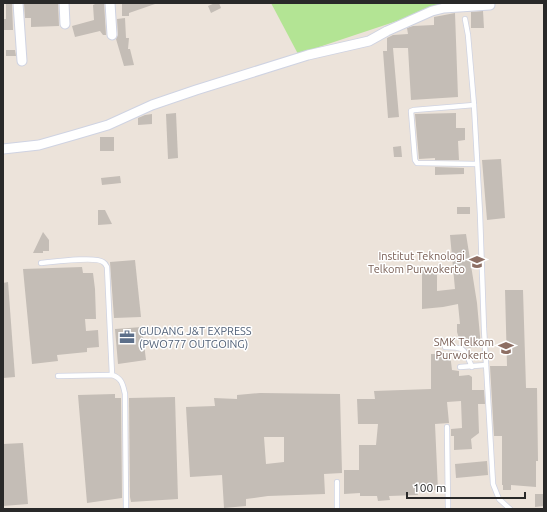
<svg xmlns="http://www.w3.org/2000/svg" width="547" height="512" viewBox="0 0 547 512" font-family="Ubuntu,sans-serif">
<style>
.green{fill:#b3e494}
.building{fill:#c4bdb6;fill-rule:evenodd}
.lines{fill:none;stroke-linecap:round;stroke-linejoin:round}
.service-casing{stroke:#cfd3e2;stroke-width:6}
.minor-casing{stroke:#cfd3e2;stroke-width:11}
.service{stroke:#fff;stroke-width:4.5}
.minor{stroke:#fff;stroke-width:9}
.labels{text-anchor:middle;stroke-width:3;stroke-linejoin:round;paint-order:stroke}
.education-label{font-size:11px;fill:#785e54;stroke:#fff;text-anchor:end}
.service-label{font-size:11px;fill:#4e5e75;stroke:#fff;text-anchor:start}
</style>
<rect width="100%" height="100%" fill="#ece3da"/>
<!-- green -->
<polygon class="green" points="271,3 439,3 439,7 298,54"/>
<!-- building -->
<g class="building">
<polygon points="6,3 12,3 13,30 3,30 3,19 6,19"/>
<polygon points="24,3 58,3 59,26 31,27 31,18 25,18"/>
<polygon points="95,3 104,3 106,35 103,35 100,31 75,37 72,26 94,20 93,5 95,4"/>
<polygon points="122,3 155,3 155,4 129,13 129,16 122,16"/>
<polygon points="215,3 219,3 221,8 211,13 208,6"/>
<polygon points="483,11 484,28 471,28 471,12"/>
<polygon points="455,13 458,97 411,100 408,48 393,48 399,117 388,118 383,51 387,51 387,38 393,35 408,34 407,28 413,26 434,25 434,17"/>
<polygon points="125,18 126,38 129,38 128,49 130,49 134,65 124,66 116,39 118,35 117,19"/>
<polygon points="6,50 15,50 16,56 6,56"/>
<polygon points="176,113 178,158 168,159 166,114"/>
<polygon points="456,113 456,128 465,128 465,140 458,141 459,160 435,160 435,158 419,159 415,114"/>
<polygon points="152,114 152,124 138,125 138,118 145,115"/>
<rect x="100" y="137" width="14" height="14"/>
<polygon points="401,146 402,157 394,157 393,147"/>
<polygon points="501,159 505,218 487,220 482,160"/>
<polygon points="435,167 464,168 464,174 435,175"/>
<polygon points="120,176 121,183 102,185 101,178"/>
<rect x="457" y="207" width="13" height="7"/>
<polygon points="98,210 105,210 112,224 98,225"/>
<polygon points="43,232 49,240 49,251 43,251 43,253 33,253"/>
<polygon points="466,234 477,303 481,347 466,348 464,345 461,345 457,332 457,324 460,324 458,304 443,307 422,309 422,270 437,270 437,291 455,289 450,235"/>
<polygon points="135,260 141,317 114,318 110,262"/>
<polygon points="82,267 83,273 93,273 95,289 96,319 85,319 86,331 98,330 99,347 87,348 87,352 57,355 58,361 32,364 23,269"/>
<polygon points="8,282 15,377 3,378 3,283"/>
<polygon points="505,290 523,290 526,388 537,388 538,461 536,461 536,487 511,485 511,490 503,490 503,485 502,485 502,436 494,436 490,366 507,366"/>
<polygon points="142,327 146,360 118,364 115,329"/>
<polygon points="431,354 450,354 452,370 459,371 459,376 469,375 472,377 472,390 484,390 485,404 478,404 479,433 471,439 472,449 454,450 454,436 451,436 451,429 462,428 461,401 447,402 449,423 435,424 438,490 417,491 418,495 389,496 390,500 378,501 377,496 360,496 360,493 344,494 344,470 359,470 359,445 376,445 378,424 358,424 357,399 375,399 374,391 431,389"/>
<path d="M260,393L340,394L342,473L324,474L325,494L268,496L246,499V506L224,508L222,475L190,477L186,407L215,406L214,398L237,399V395ZM264,437H284V462L266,464Z"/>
<polygon points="115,394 115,398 121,398 122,498 87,503 78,395"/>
<polygon points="175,397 178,499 131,502 130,497 129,398"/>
<polygon points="23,443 28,504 3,506 3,444"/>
<polygon points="487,461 488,475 456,478 455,464"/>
<polygon points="535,494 544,494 544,506 535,507"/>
</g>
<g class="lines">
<!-- service casing -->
<g class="service-casing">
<g id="service">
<polyline points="465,19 468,35 474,105 480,214 484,329 493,484 499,499 510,509"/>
<polyline points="474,105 414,110 411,111 415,160 417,163 477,164"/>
<path d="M41,263C52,262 96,256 103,262C105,263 106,265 107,267L112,375"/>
<path d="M445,347C466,347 464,349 472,367"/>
<polyline points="460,367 486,365"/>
<path d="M58,376L112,375C122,378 123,385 125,394L126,509"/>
<polyline points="447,427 448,509"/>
<polyline points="337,482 337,509"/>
</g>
</g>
<!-- minor casing -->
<g class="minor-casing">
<g id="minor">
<polyline points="18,3 22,61"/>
<polyline points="64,3 65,24"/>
<polyline points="110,3 112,35"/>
<polyline points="3,149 39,145 74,135 108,125 152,105 196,90 308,55 369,41 387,31 432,11 444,8 490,5"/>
</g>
</g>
<!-- service -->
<use href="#service" class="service"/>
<!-- minor -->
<use href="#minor" class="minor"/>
</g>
<!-- icons -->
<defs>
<g id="school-bare" transform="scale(1.2)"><path d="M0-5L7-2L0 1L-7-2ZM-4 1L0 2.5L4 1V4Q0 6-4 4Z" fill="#8d6e63" stroke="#fff" stroke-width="2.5" paint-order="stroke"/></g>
<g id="office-bare" transform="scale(1.2)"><path d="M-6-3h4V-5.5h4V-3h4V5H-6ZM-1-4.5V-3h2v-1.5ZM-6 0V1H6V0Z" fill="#5c6f8a" stroke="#fff" stroke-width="2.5" paint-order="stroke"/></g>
</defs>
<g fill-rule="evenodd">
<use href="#school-bare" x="477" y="262"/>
<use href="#office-bare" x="127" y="337"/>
<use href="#school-bare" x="506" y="348"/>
</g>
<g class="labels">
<!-- education labels -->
<g class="education-label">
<text x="465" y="260">Institut Teknologi<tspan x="465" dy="13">Telkom Purwokerto</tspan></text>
<text x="494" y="346">SMK Telkom<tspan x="494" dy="13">Purwokerto</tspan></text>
</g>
<!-- service labels -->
<g class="service-label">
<text x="139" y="335">GUDANG J&amp;T EXPRESS<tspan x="139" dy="13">(PWO777 OUTGOING)</tspan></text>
</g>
</g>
<!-- border -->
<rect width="547" height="512" fill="none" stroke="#292929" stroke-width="8"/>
<!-- scale -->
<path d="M407 492v6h118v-6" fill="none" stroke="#292929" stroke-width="2"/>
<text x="413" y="492" font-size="12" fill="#292929" stroke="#ffffff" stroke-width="3" paint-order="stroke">100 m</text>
</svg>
